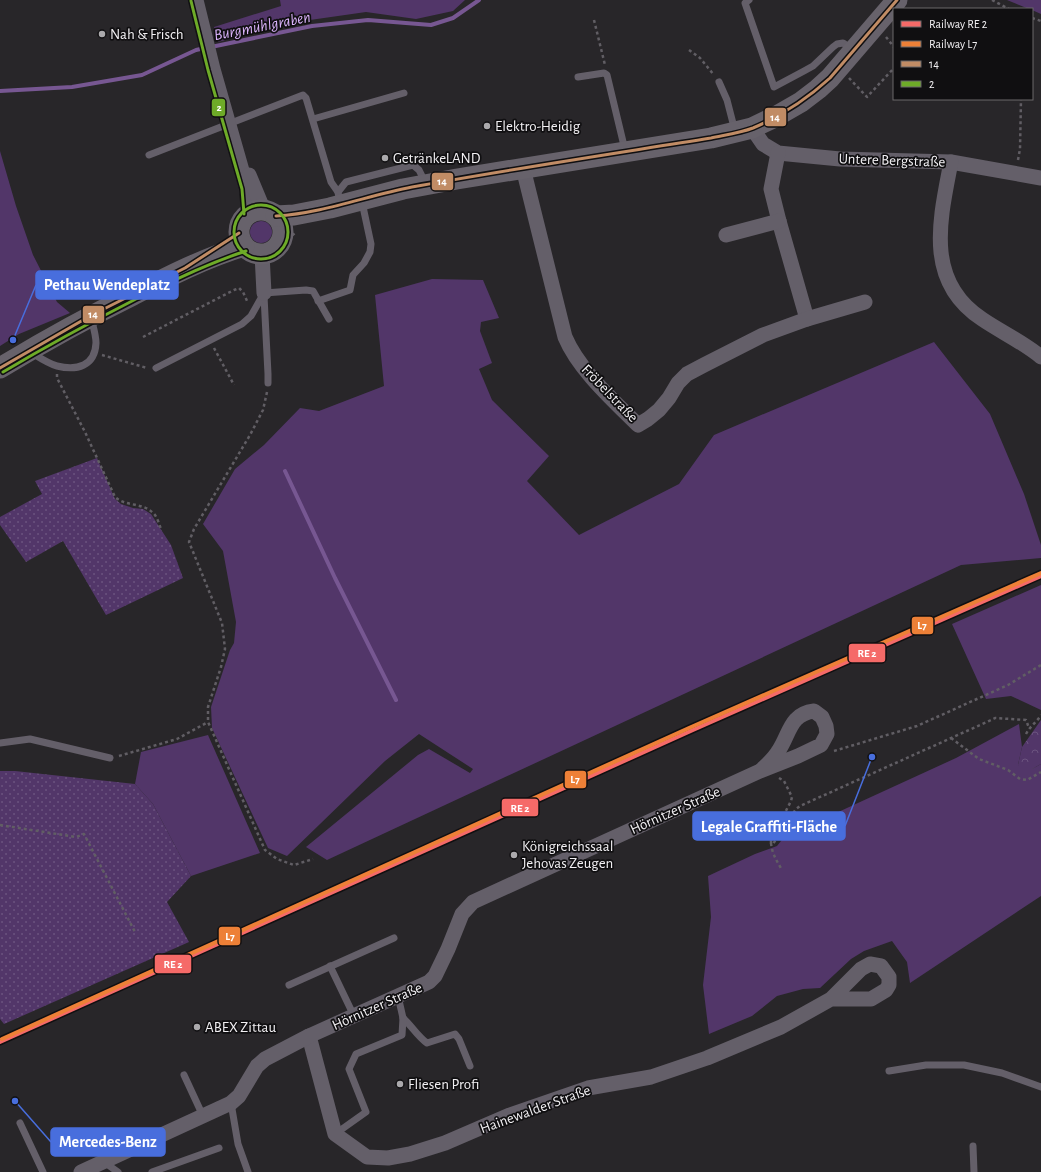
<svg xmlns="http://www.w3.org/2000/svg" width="1041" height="1172" viewBox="0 0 1041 1172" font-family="'Alegreya Sans',sans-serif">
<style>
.grass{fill:#523669}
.forest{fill:url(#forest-crowns)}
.garden{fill:url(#garden-dots)}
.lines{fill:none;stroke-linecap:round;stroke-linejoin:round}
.stream{stroke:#775792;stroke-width:4}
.path{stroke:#615e64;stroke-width:2.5;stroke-dasharray:3 3;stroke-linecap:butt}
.lane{stroke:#645f69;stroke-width:7}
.street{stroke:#645f69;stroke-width:15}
.secondary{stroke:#67626b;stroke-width:21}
.bus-1-casing{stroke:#100f11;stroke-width:6}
.bus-2-casing{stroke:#100f11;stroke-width:6}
.bus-1{stroke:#c18c65;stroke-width:3}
.bus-2{stroke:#6eab28;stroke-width:3}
.rail-1-casing{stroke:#100f11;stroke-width:7}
.rail-2-casing{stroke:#100f11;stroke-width:7}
.rail-1{stroke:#f56a68;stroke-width:4}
.rail-2{stroke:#ed8037;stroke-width:4}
.poi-dot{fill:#aba9ac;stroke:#100f11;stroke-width:1.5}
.labels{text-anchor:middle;stroke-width:3.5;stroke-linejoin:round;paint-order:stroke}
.poi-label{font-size:15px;fill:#f2f0f3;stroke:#100f11;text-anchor:start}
.street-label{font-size:15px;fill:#f2f0f3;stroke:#100f11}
.water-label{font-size:16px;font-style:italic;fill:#dcb4fd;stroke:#100f11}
.leader{fill:none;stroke:#486edd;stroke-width:1.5}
.callout-dot{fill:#486edd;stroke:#100f11;stroke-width:1.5}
.callout{fill:#486edd;stroke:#486edd;stroke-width:1.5}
.callout-label{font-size:16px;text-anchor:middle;font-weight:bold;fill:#fff}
.line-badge{stroke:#100f11;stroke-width:1.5}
.badge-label{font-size:11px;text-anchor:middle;font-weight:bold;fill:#fff}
</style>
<defs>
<pattern id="forest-crowns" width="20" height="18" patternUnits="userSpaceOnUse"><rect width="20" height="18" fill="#523669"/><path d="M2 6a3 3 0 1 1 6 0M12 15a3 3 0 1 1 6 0" fill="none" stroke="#6b537f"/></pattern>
<pattern id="garden-dots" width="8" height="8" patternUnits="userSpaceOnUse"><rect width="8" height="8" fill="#523669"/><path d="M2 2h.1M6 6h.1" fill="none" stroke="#6b537f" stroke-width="1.8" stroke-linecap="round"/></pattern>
</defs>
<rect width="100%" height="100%" fill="#282629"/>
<!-- grass -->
<g class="grass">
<polygon points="280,0 465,0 453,11 416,19 366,12 289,23 218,42 214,27 281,6"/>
<polygon points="1007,0 1041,0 1041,14 1032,10 1032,9 1029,9"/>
<polygon points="0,151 16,206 33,255 57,302 70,313 19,334 0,346"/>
<circle cx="261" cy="232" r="11"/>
<polygon points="432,279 483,280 499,318 481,322 480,331 492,363 479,369 492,400 549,456 527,481 579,535 679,484 714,435 934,342 990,414 1024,494 1041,545 1041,558 961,565 327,860 306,847 418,755 429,749 470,773 473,769 419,734 385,761 287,856 268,848 212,728 211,707 230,650 234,643 236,622 223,551 203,524 235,469 264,445 300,408 319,411 384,386 375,295"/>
<polygon points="1041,585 1041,710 1011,696 986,699 952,624"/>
<polygon points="1019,724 1022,747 1018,765 1032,769 1041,764 1041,896 910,983 907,962 892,941 864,951 851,959 820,988 803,989 777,996 752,1016 709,1034 703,985 711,917 708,876 755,854 777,846 789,831 823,819 956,758"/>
<polygon points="208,735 260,853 191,876 153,804 135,784 141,752"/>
</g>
<!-- forest -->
<polygon class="forest" points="1041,720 1041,764 1032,769 1026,776 1018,765 1022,747"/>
<!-- garden -->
<g class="garden">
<polygon points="97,458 115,499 121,504 133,508 143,509 151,514 171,545 183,578 106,615 63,541 26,562 0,525 0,517 42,494 35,481"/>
<polygon points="0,771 15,771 135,784 153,804 191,876 167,902 189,942 4,1024 0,1019"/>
</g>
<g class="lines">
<!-- stream -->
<g class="stream">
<polyline points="211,47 312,26 368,20 431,25 453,18 479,0"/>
<polyline points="0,91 72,87 142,75 196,50 205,48"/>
<polyline points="285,471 335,578 396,700"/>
</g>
<!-- path -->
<g class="path">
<polyline points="992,0 1009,9"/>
<polyline points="1032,18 1041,21"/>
<polyline points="594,20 605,65"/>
<polyline points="886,37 894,47"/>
<polyline points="689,50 700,58 714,75"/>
<polyline points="849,78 867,97 894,68"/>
<polyline points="1018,160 1020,149 1021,99"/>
<polyline points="231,233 234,228 237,219"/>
<path d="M275,259C291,250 283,240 297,232"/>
<polyline points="143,337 234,290 239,288 243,292 248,303"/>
<polyline points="214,348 234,385"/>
<polyline points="102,355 147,368"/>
<path d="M57,374V378L85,432L115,497C126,507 142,502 153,513C157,516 159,524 161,529"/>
<polyline points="267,392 263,410 250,435 194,529 189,542 222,623 225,649 221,667 208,707 208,722 265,850 277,859 294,865 313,859"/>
<path d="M1026,734C1030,726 1037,722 1041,715"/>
<polyline points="951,738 979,759 1008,770 1020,779 1027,780 1041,772"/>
<polyline points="834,751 917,726 1008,685 1041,665"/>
<polyline points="119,756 177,739 208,722"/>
<polyline points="779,778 784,781 792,797 791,801 771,840 771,843 773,844 796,809 800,806 989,721 995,718 1026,720 1029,728"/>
<polyline points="0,825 76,837 84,834 135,932"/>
<path d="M771,843C772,854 777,861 782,870"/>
</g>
<!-- lane -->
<g class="lane">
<polyline points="749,0 745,3 774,87 804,71 813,66 833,47 837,44 843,43 852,49"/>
<polyline points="578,77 604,73 607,75 625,150"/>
<polyline points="719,82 727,100 735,131"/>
<polyline points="313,119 404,93"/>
<polyline points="149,155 303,95 306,98 331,182 338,192 340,204"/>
<polyline points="338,192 346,182 413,165 419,170 425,182"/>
<polyline points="264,293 306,290 313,291 329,319"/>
<polyline points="264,296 268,374 268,383"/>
<polyline points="318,301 350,290 353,275 364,263 370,252 371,244 362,202"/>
<path d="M32,353C40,358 49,364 57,366C77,371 95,366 96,343C96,335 93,326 91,318"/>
<polyline points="156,368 242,324 251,316 264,293"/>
<polyline points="0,743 30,739 110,758"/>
<polyline points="330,966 354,1016"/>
<polyline points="289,985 394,938"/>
<path d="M403,1018C411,1025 418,1037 427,1043L455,1034L459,1039L470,1066"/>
<polyline points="889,1071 926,1065 964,1065 1002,1073 1041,1087"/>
<polyline points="184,1075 203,1116"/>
<polyline points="231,1103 238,1144 248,1172"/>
<polyline points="20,1123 43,1172"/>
<polyline points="335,1134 366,1112 349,1069 356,1054 402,1035 403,1018 398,996"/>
<polyline points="973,1146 974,1172"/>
<polyline points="104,1162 118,1172"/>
<polyline points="152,1172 219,1148"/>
</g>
<!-- street -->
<g class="street">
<polyline points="196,0 213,69 247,188 249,214"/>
<polyline points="752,128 763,144 778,153 840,159 951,162 1041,178"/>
<polyline points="778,153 771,189 779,221 807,319"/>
<path d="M951,162C940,219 924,281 982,319C1001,332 1023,342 1041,357"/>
<path d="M523,168L565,337C579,370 613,400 638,425L648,419L659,410L669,398L678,383L687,374L704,365L763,335L807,319L865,302"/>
<polyline points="249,175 264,211"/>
<polyline points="726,235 779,221"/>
<polyline points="262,254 264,293"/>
<polyline points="309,1036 335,1134 367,1157 388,1158 410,1154 445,1143 510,1115 588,1088 651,1077 707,1058 781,1027 831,999 861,969 870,964 881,966 889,977 889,985 886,990 871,999 831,999"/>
<path d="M81,1172L231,1103L239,1096L257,1066L265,1059L309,1036L429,982L435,976L448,949L462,914L473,902L760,771L798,756L821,745L827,734L826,726L822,717L814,711C790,714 790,733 779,750C774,759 767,765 760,771"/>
</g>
<!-- secondary -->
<g class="secondary">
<circle cx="261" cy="232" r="22"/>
<polyline points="276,216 294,215 330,208 403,189 457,179 711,138 752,128 775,117 801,102 818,89 830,78 897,0"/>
<path d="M0,368C43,342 88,317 133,295C169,276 205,258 244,246"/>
</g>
<!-- bus-1 casing -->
<g class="bus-1-casing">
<g id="bus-1">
<path d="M276,216C323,213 366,196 412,187C511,169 611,154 711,138C725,135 740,133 753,128C781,116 807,99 830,78L897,0"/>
<polyline points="0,368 90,316 185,268 239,233"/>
</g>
</g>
<!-- bus-2 casing -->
<g class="bus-2-casing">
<g id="bus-2">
<polyline points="191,1 208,70 242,189 244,214"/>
<circle cx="261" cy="232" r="27"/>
<path d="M3,372C45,347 89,323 134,300C171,282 206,264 246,251"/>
</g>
</g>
<!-- bus-1 -->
<use href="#bus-1" class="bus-1"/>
<!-- bus-2 -->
<use href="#bus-2" class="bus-2"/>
<!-- rail-1 casing -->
<g class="rail-1-casing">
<polyline id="rail-1" points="0,1042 693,730 1041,576"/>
</g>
<!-- rail-2 casing -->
<g class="rail-2-casing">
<polyline id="rail-2" points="2,1039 689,728 1041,573"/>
</g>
<!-- rail-1 -->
<use href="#rail-1" class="rail-1"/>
<!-- rail-2 -->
<use href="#rail-2" class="rail-2"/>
</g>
<!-- markers -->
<g class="poi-dot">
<circle cx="102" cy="34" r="4"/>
<circle cx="487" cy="126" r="4"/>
<circle cx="385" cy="158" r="4"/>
<circle cx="514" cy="855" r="4"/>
<circle cx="197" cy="1027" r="4"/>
<circle cx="400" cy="1084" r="4"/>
</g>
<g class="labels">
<!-- poi labels -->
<g class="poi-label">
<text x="110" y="39">Nah &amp; Frisch</text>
<text x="495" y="131">Elektro-Heidig</text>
<text x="393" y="163">GetränkeLAND</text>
<text x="522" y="851">Königreichssaal<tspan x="522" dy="17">Jehovas Zeugen</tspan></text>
<text x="205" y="1032">ABEX Zittau</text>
<text x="408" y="1089">Fliesen Profi</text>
</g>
<!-- street labels -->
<g class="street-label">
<text transform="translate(892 160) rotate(2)" y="5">Untere Bergstraße</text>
<text transform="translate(610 393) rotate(46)" y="5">Fröbelstraße</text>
<text transform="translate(675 810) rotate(-24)" y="5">Hörnitzer Straße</text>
<text transform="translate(377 1006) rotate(-24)" y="5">Hörnitzer Straße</text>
<text transform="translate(535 1109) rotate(-20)" y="5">Hainewalder Straße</text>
</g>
<!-- water labels -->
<g class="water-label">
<text transform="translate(262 25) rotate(-11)" y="6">Burgmühlgraben</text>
</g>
</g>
<!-- callouts -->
<path class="leader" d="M13 340L36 285M872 757L845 826M15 1101L51 1142"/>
<g class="callout-dot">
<circle cx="13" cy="340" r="4"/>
<circle cx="872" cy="757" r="4"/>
<circle cx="15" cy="1101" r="4"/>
</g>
<g class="callout">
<rect x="36" y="271" width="142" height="28" rx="4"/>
<rect x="693" y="812" width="152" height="28" rx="4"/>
<rect x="51" y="1128" width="114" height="28" rx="4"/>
</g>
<g class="callout-label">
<text x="107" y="290">Pethau Wendeplatz</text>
<text x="769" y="832">Legale Graffiti-Fläche</text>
<text x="108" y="1147">Mercedes-Benz</text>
</g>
<g class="line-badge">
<rect x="211" y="98" width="15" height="19" rx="4" fill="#6eab28"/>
<rect x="764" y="107" width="23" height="20" rx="4" fill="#c18c65"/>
<rect x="431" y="172" width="23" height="19" rx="4" fill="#c18c65"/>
<rect x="82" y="305" width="23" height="19" rx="4" fill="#c18c65"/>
<rect x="911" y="616" width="23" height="19" rx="4" fill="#ed8037"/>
<rect x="848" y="643" width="38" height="20" rx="4" fill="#f56a68"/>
<rect x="564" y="770" width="23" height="19" rx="4" fill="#ed8037"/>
<rect x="501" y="798" width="38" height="19" rx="4" fill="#f56a68"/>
<rect x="218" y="926" width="23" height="20" rx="4" fill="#ed8037"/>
<rect x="154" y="954" width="38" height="20" rx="4" fill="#f56a68"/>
</g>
<g class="badge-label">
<text x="219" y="111">2</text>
<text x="775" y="121">14</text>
<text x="442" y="185">14</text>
<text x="93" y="318">14</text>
<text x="922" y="629">L7</text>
<text x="867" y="657">RE 2</text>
<text x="575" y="783">L7</text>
<text x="520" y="812">RE 2</text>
<text x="230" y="940">L7</text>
<text x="173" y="968">RE 2</text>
</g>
<!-- legend -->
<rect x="893" y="8" width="140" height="92" fill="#100f11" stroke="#6a696b"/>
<rect x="901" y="21" width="20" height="6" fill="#f56a68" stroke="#6a696b"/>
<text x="929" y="28" font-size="12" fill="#f2f0f3">Railway RE 2</text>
<rect x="901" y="41" width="20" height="6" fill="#ed8037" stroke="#6a696b"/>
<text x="929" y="48" font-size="12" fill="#f2f0f3">Railway L7</text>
<rect x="901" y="61" width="20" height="6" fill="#c18c65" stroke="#6a696b"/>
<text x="929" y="68" font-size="12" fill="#f2f0f3">14</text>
<rect x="901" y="81" width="20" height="6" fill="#6eab28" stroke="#6a696b"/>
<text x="929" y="88" font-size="12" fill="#f2f0f3">2</text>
</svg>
